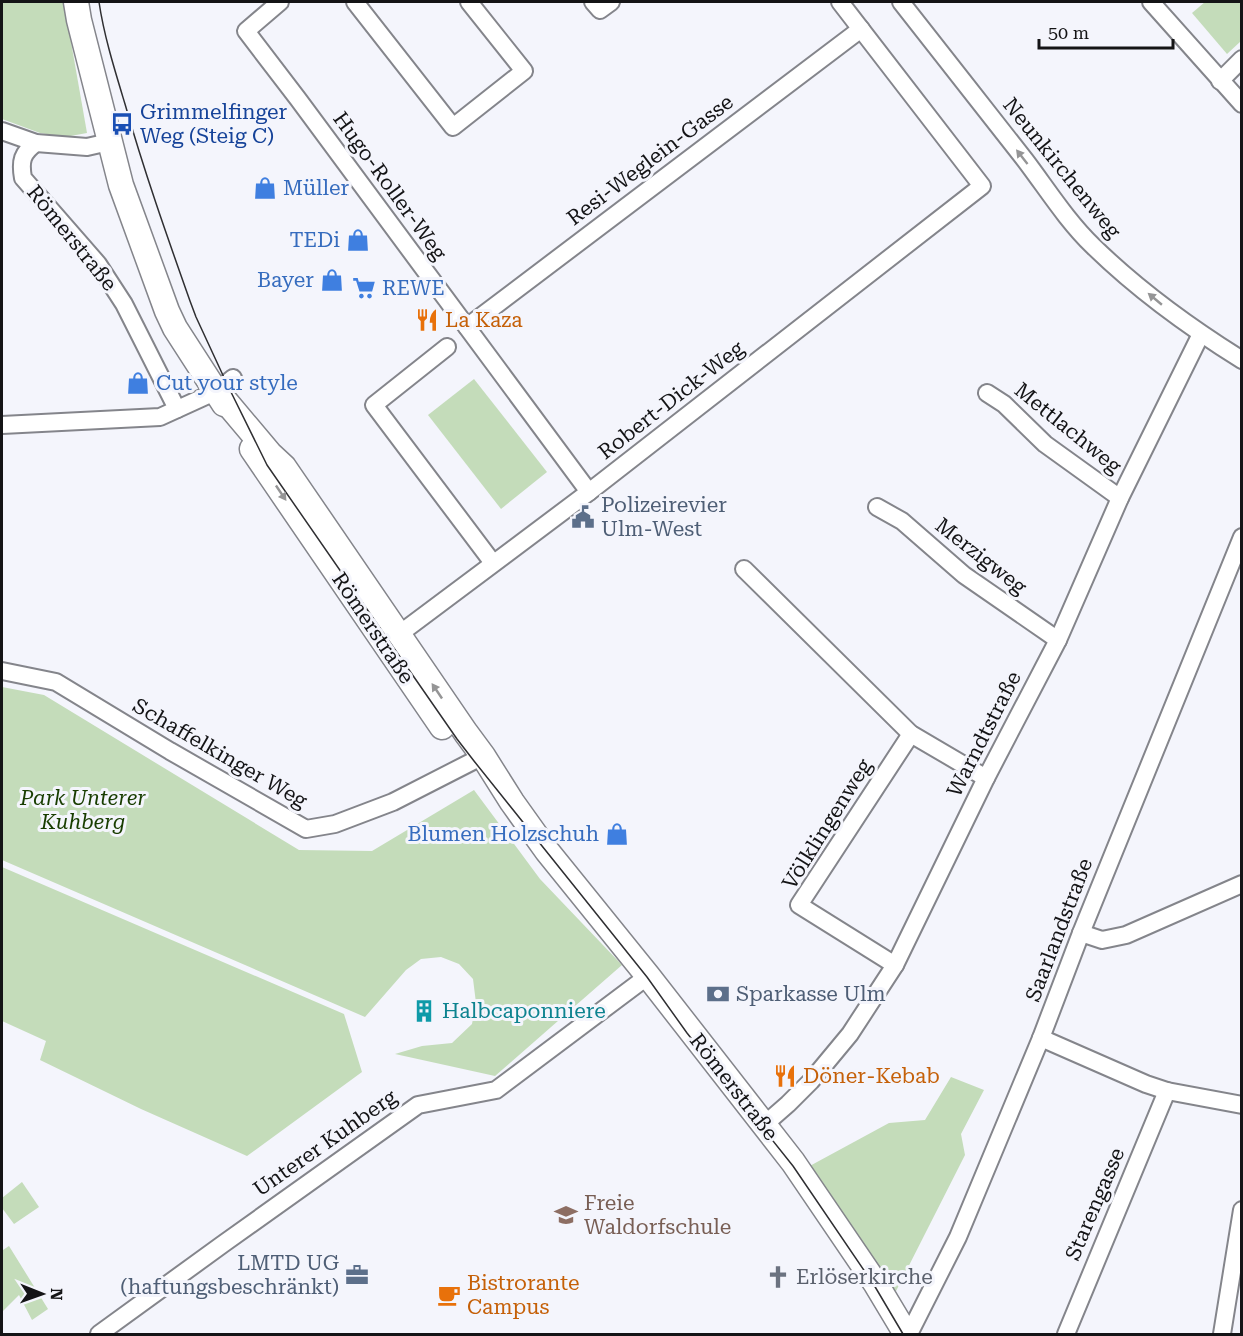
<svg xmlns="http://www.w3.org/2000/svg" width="1243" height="1336" viewBox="0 0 1243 1336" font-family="'Roboto Serif',serif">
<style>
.green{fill:#c4dcba}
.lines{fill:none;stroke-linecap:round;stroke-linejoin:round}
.street-casing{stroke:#84858b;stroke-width:20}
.secondary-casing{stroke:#84858b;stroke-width:27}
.street{stroke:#fff;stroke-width:16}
.secondary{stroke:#fff;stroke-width:24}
.tram{stroke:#2f2f32;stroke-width:1.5}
.oneway{fill:#959596}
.labels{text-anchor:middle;stroke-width:6;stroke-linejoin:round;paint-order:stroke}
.transit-label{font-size:21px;fill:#164399;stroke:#f4f5fc;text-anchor:start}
.street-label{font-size:21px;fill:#141416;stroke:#f4f5fc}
.shop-label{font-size:21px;fill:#366cbe;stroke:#f4f5fc;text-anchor:start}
.food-label{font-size:21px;fill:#c56008;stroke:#f4f5fc;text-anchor:start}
.service-label{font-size:21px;fill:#4e5e75;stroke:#f4f5fc;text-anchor:start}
.park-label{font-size:21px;font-style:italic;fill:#183d00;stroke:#f4f5fc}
.culture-label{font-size:21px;fill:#0d838f;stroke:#f4f5fc;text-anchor:start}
.education-label{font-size:21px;fill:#785e54;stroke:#f4f5fc;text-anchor:start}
.worship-label{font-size:21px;fill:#5b616d;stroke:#f4f5fc;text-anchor:start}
</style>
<rect width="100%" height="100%" fill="#f4f5fc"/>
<!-- green -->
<g class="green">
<polygon points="2,2 64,2 87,133 65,137 40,133 2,119"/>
<polygon points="1205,2 1241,2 1241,41 1227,54 1192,13"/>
<polygon points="474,379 547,472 501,509 428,415"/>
<polygon points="2,687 44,695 299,850 372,851 474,790 540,879 622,965 495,1076 395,1054 422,1046 452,1043 472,1024 476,1003 473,979 459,964 441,957 421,959 406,970 365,1017 2,860"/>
<polygon points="2,867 344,1014 362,1072 247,1156 141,1109 40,1060 46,1041 2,1021"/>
<polygon points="951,1077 984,1090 961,1134 965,1155 893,1297 806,1168 889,1123 925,1120"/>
<polygon points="22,1182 39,1207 14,1224 2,1208 2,1198"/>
<polygon points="9,1246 48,1309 32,1320 19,1295 2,1312 2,1248 3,1250"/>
</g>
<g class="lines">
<!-- street casing -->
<g class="street-casing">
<g id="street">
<polyline points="280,2 246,31 298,99 589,492"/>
<polyline points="355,2 453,127 524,71 469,2"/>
<polyline points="593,2 600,10 611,2"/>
<path d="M901,2C942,55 984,107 1025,160C1047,189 1067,221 1093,246C1138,290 1189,327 1242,360"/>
<polyline points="1151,2 1242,104"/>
<polyline points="1220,81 1242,59"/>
<polyline points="2,131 36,143 87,147 109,142"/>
<path d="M36,143C22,153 20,161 23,178L98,264L124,304L177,409"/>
<polyline points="467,327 861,29"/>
<polyline points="447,347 374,405 493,563"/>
<polyline points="987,393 1004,404 1045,444 1120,498"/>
<polyline points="2,425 160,417 217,391 233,378"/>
<polyline points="877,507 902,521 964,575 1058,640"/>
<polyline points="744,569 911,734 986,778"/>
<polyline points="390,641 589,492 982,186 840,2"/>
<polyline points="2,671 56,682 170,751 306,829 335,824 393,802 483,756"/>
<polyline points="1081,933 1102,940 1126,935 1242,884"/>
<polyline points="895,965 799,905 911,734"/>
<polyline points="1041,1038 1146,1084 1167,1091 1242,1105"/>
<polyline points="764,1125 788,1104 811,1081 850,1034 895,965 986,778 1058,640 1120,498 1201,334"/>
<polyline points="99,1334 223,1244 418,1105 496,1090 648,976"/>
<polyline points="909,1334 958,1237 1041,1038 1081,933 1242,537"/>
<polyline points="1066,1334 1167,1091"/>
<polyline points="1222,1334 1242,1210"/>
</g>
</g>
<!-- secondary casing -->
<g class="secondary-casing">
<g id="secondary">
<polyline points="76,2 79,20 121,185 167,311 175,328 224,404"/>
<polyline points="217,391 270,454 284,467 466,733 483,756 512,802 547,851 648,976 793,1162 876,1284 906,1334"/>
<polyline points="252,449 442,727"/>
</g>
</g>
<!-- street -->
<use href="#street" class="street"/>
<!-- secondary -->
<use href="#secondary" class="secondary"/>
<!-- tram -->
<path class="tram" d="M99,2C104,36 115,71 125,104C144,171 167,236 190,301L196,317L227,384L267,465L389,641L457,739L474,761L647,977L687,1033L793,1166L874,1285L903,1334"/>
</g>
<!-- one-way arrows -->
<defs><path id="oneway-solid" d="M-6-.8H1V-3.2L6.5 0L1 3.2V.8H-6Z" transform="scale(1.5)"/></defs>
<g class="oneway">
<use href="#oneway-solid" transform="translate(1022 157) rotate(-128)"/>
<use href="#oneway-solid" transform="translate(1155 299) rotate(-140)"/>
<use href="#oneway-solid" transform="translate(281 493) rotate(56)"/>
<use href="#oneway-solid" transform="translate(437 691) rotate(-124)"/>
</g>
<!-- icons -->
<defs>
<g id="bus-bare" transform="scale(1.8)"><path d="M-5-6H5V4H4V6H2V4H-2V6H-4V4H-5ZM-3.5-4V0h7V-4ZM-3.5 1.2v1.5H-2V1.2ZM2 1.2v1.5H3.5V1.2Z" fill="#1a4fb4" stroke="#f4f5fc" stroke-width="2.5" paint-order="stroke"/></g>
<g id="shop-bare" transform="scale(1.8)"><path d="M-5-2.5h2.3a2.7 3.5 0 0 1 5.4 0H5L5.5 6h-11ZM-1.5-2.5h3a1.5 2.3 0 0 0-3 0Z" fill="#3f7fe0" stroke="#f4f5fc" stroke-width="2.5" paint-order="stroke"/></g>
<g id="supermarket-bare" transform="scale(1.8)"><path d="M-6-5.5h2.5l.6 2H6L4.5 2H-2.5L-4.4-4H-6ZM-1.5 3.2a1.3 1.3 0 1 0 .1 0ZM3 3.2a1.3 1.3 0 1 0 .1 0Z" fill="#3f7fe0" stroke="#f4f5fc" stroke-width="2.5" paint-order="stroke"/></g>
<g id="restaurant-bare" transform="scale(1.8)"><path d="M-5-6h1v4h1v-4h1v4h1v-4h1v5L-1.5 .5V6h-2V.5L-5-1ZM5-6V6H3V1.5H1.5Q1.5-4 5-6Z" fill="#e8710a" stroke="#f4f5fc" stroke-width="2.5" paint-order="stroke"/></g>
<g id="civic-bare" transform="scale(1.8)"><path d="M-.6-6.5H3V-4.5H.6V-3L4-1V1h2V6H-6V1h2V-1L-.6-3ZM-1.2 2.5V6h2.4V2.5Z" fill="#5c6f8a" stroke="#f4f5fc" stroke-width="2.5" paint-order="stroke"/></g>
<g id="bank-bare" transform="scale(1.8)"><path d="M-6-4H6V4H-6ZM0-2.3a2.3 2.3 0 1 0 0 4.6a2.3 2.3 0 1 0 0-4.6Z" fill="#5c6f8a" stroke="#f4f5fc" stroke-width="2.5" paint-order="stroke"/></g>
<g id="building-bare" transform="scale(1.8)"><path d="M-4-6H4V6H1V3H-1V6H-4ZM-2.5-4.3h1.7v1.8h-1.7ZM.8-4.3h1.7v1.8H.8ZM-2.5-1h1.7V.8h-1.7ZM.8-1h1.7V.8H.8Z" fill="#0f9aa8" stroke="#f4f5fc" stroke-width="2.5" paint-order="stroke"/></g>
<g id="school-bare" transform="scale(1.8)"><path d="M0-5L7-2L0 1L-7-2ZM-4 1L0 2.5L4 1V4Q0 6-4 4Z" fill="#8d6e63" stroke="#f4f5fc" stroke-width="2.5" paint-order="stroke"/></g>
<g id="office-bare" transform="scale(1.8)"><path d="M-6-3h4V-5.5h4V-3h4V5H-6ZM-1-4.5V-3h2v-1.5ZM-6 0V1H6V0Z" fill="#5c6f8a" stroke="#f4f5fc" stroke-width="2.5" paint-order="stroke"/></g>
<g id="church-bare" transform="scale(1.8)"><path d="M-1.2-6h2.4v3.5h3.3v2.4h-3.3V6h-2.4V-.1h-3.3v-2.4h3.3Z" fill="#6b7280" stroke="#f4f5fc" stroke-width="2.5" paint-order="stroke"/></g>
<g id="cafe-bare" transform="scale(1.8)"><path d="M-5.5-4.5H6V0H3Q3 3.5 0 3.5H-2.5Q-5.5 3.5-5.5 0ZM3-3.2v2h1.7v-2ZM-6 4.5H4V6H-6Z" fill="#e8710a" stroke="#f4f5fc" stroke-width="2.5" paint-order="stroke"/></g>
</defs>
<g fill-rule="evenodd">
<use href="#bus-bare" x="122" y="124"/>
<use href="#shop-bare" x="265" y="188"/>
<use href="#shop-bare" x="358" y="240"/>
<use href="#shop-bare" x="332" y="280"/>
<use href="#supermarket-bare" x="364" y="288"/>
<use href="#restaurant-bare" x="427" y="320"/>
<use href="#shop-bare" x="138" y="383"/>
<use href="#civic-bare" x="583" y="517"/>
<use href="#shop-bare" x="617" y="834"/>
<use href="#bank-bare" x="718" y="994"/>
<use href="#building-bare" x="424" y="1011"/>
<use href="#restaurant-bare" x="785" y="1076"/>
<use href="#school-bare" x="566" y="1215"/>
<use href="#office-bare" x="357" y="1275"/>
<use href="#church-bare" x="778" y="1277"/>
<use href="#cafe-bare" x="449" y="1295"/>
</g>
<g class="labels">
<!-- transit labels -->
<g class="transit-label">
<text x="140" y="119">Grimmelfinger<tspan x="140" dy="24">Weg (Steig C)</tspan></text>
</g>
<!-- street labels -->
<g class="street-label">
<text transform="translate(650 160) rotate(-37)" y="7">Resi-Weglein-Gasse</text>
<text transform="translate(1062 168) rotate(51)" y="7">Neunkirchenweg</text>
<text transform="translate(390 186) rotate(54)" y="7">Hugo-Roller-Weg</text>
<text transform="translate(72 238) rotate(51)" y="7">Römerstraße</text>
<text transform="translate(671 400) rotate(-38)" y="7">Robert-Dick-Weg</text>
<text transform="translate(1068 428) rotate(39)" y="7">Mettlachweg</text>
<text transform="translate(981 556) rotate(38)" y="7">Merzigweg</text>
<text transform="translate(373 628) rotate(56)" y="7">Römerstraße</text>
<text transform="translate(984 734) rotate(-63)" y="7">Warndtstraße</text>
<text transform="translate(220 753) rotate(30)" y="7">Schaffelkinger Weg</text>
<text transform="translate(827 824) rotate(-58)" y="7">Völklingenweg</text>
<text transform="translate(1059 930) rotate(-69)" y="7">Saarlandstraße</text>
<text transform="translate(734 1087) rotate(52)" y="7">Römerstraße</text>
<text transform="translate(325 1143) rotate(-35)" y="7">Unterer Kuhberg</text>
<text transform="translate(1095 1204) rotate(-67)" y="7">Starengasse</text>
</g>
<!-- shop labels -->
<g class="shop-label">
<text x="283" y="195">Müller</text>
<text x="340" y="247" text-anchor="end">TEDi</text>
<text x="314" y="287" text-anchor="end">Bayer</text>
<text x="382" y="295">REWE</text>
<text x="156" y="390">Cut your style</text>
<text x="599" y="841" text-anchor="end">Blumen Holzschuh</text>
</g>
<!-- food labels -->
<g class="food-label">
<text x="445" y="327">La Kaza</text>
<text x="803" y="1083">Döner-Kebab</text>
<text x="467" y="1290">Bistrorante<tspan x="467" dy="24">Campus</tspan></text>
</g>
<!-- service labels -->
<g class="service-label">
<text x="601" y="512">Polizeirevier<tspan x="601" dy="24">Ulm-West</tspan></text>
<text x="736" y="1001">Sparkasse Ulm</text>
<text x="339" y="1270" text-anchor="end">LMTD UG<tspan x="339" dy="24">(haftungsbeschränkt)</tspan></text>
</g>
<!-- park labels -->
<g class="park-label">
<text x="83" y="805">Park Unterer<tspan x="83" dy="24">Kuhberg</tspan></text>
</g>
<!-- culture labels -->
<g class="culture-label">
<text x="442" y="1018">Halbcaponniere</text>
</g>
<!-- education labels -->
<g class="education-label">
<text x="584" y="1210">Freie<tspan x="584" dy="24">Waldorfschule</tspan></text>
</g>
<!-- worship labels -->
<g class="worship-label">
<text x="796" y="1284">Erlöserkirche</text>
</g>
</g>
<!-- border -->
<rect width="1243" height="1336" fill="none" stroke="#141416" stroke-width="6"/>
<!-- north arrow -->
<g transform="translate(42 1294) rotate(91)" stroke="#f4f5fc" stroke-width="4.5" paint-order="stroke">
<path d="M0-4.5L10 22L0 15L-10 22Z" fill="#141416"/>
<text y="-9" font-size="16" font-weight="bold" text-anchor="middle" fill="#141416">N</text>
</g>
<!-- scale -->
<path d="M1039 39v9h134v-9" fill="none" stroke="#141416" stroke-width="3"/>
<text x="1048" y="39" font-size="18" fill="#141416" stroke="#f4f5fc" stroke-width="4.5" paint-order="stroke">50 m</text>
</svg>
